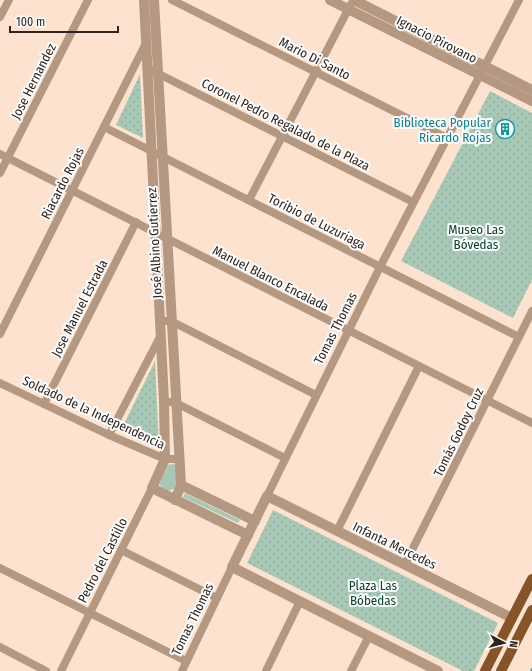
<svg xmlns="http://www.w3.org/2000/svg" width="532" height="671" viewBox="0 0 532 671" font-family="'Fira Sans Condensed',sans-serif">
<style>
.grass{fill:#a8c8b6}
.park{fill:url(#park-dots)}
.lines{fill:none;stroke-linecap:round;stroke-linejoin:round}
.stream{stroke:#759c9e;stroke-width:2}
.minor{stroke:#b49882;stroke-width:8}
.tertiary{stroke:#b49882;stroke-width:10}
.primary{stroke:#855429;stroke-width:10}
.labels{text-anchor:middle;stroke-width:4;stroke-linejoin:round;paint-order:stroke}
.street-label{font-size:13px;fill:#2e241d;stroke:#fff}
.culture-label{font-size:13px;fill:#0d838f;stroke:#fff;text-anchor:end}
.park-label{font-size:13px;fill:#06432b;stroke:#fff}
</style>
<defs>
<pattern id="park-dots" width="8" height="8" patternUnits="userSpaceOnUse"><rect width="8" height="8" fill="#a8c8b6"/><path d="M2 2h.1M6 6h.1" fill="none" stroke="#91ac9c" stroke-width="1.8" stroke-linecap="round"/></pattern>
</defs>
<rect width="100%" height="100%" fill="#fde3cf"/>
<!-- grass -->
<g class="grass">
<polygon points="172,464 176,465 177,482 174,489 168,491 162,487 159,484 168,465"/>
<polygon points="185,493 240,520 238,523 183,497"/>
</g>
<!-- park -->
<g class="park">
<polygon points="140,74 143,138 116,125"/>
<polygon points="490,91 532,113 532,280 513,318 401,261"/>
<polygon points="155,361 159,449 121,430"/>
<polygon points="273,510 498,623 474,671 463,671 247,563"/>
</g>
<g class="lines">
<!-- stream -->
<polyline class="stream" points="531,671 532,669"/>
<!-- minor -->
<g class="minor">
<polyline points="172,0 447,138"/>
<polyline points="0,17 9,0"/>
<polyline points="147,68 413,202"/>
<polyline points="104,127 519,337"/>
<polyline points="0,154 532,423"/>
<polyline points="0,173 88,0"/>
<polyline points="249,200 351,4"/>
<polyline points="160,321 171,321 316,395"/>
<polyline points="0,334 146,43"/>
<polyline points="0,383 109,435 165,459 179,459"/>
<polyline points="164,401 176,403 285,458"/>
<polyline points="44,404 136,222"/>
<polyline points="109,435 161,335"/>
<polyline points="267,496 380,267 519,0"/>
<polyline points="337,531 419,366"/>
<polyline points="121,550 217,598"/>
<polyline points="405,564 532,311"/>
<polyline points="0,568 186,661"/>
<polyline points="0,647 46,671"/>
<polyline points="61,671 152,488"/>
<polyline points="182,671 232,567"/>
<polyline points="266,671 300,601"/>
<polyline points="351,671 369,636"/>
</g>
<!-- tertiary -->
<g class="tertiary">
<polyline points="144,0 164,401 165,459 152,488 248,535"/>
<polyline points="154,0 181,485 175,500"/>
<polyline points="330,0 532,101"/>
<polyline points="354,0 532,90"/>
<polyline points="181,485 255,521"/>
<polyline points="438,671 232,567 267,496 512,618"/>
</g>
<!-- primary -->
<g class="primary">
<polyline points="485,671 532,579"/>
<polyline points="501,671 532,610"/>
</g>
</g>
<!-- icons -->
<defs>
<g id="building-ring" transform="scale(1)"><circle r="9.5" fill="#fff" stroke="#0f9aa8" stroke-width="1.5"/><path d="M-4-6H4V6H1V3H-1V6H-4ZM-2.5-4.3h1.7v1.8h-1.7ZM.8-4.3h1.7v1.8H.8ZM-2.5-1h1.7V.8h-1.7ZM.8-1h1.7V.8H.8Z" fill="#0f9aa8"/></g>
</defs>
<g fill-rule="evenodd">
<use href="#building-ring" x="505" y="129"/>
</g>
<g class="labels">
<!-- street labels -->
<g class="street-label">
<text transform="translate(437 39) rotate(27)" y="5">Ignacio Pirovano</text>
<text transform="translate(315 58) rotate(27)" y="5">Mario Di Santo</text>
<text transform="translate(33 81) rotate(-63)" y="5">Jose Hernandez</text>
<text transform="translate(286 124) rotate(27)" y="5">Coronel Pedro Regalado de la Plaza</text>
<text transform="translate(62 183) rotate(-63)" y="5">Riacardo Rojas</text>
<text transform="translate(317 221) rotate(27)" y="5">Toribio de Luzuriaga</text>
<text transform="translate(154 243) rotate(-93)" y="5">José Albino Gutierrez</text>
<text transform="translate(271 278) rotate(27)" y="5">Manuel Blanco Encalada</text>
<text transform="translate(79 308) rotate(-63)" y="5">Jose Manuel Estrada</text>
<text transform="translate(335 328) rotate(-63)" y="5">Tomas Thomas</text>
<text transform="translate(94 412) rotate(25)" y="5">Soldado de la Independencia</text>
<text transform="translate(458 432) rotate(-64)" y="5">Tomás Godoy Cruz</text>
<text transform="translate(395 545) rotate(26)" y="5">Infanta Mercedes</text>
<text transform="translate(102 560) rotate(-63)" y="5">Pedro del Castillo</text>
<text transform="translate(192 619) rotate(-64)" y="5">Tomas Thomas</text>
</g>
<!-- culture labels -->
<g class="culture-label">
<text x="491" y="127">Biblioteca Popular<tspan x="491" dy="15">Ricardo Rojas</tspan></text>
</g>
<!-- park labels -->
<g class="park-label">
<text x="476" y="234">Museo Las<tspan x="476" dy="15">Bóvedas</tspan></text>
<text x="373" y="590">Plaza Las<tspan x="373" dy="15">Bóbedas</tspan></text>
</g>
</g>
<!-- north arrow -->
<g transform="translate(504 643) rotate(97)" stroke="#ffffff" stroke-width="3" paint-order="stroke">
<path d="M0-3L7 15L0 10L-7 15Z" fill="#2e241d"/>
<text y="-6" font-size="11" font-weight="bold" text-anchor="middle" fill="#2e241d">N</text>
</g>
<!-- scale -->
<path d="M10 26v6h108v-6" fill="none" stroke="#2e241d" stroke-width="2"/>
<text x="16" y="26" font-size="12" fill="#2e241d" stroke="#ffffff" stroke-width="3" paint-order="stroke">100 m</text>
</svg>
